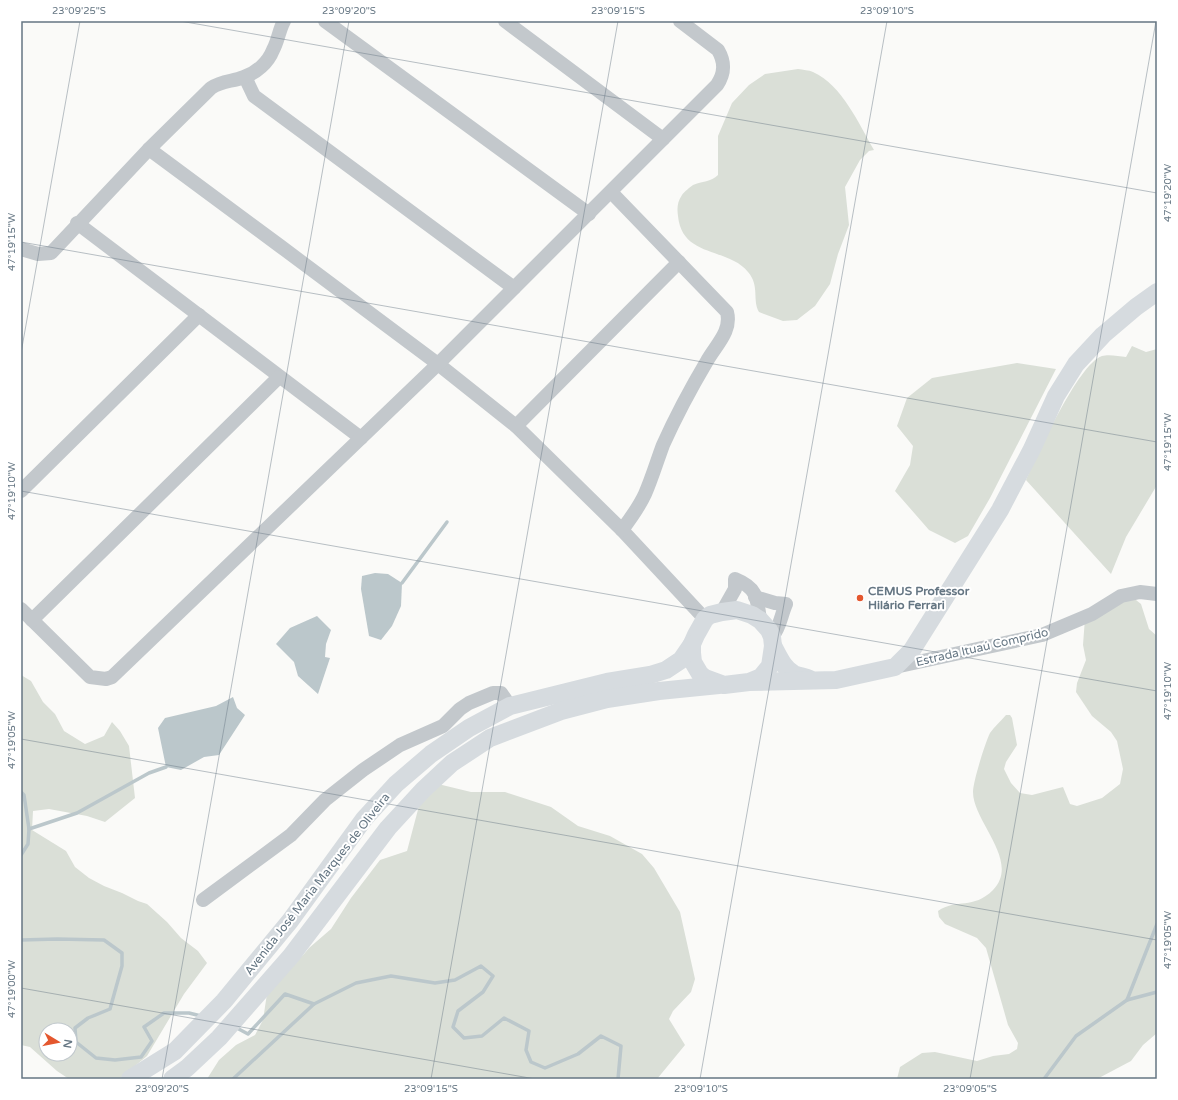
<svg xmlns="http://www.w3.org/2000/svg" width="1178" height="1100" viewBox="0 0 1178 1100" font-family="'Varela Round',sans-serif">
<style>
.green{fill:#dadfd7;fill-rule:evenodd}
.water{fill:#bbc7cb}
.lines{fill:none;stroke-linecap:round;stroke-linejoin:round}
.stream{stroke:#bbc7cb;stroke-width:3.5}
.minor{stroke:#c3c8cc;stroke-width:14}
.major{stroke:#d6dbdf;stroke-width:18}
.ticks{fill:none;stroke:#657683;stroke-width:1;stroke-opacity:0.45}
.poi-dot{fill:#e4572e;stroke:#fff;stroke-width:1.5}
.labels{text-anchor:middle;stroke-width:4;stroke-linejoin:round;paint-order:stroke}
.poi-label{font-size:12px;font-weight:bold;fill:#657683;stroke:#fff;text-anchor:start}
.street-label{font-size:12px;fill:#657683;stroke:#fff}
.neatline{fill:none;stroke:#657683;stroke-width:1.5}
.ticks-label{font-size:10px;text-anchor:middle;fill:#657683}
</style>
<rect width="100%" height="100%" fill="#fafaf8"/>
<!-- green -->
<g class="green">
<path d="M798,69C803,70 809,70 813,72C842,85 859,124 874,150L869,151L860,160L845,187L849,225L838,254L830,284L815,306L797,320L783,321L759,312C752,300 760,286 748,272C728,247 682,258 678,216C677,209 677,202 682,195C684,192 690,187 693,185C702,181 711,182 718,175V136L732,103L749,85L765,74Z"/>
<path d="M1132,346L1146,352L1157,349V485L1126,537L1111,574L1026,480C1037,456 1078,364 1102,356C1108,354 1119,356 1126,357Z"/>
<polygon points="1017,363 1056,369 990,498 968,536 955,543 929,530 895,491 910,465 913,446 897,426 907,398 932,378"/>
<path d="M1131,596L1141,604L1149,629L1157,636V1033L1143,1045L1131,1061L1097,1079H897L900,1067L922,1053L935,1052L977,1061L993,1056L1009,1054L1017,1049L1018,1043L1008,1025L986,948L977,938L945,924L939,917L938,911C957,898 973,910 993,890C1021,861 973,822 973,792C973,782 985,743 990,733C994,727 1001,721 1006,715H1010L1012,718L1017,745L1006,762L1004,769L1011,783L1020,793L1032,795L1063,787L1070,804L1077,806L1102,798L1120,784L1123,769L1117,741L1111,732L1092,716L1076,692L1077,683L1086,660L1083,645L1085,618Z"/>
<path d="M21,675L31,681L43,702L55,714L64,731L85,744L104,736L112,722L120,731L129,746L135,798L105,822L87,816L49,809L33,811L32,830L66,851L75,867L89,878L104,886L122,893L138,901L147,904L167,922L181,938L198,951L207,963L184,994L147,1056L119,1079H69L57,1071L30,1047L21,1045ZM46,1030H70V1054H46Z"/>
<polygon points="438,784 471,792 505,792 551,807 578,826 610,836 642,854 654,868 680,912 695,979 691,992 673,1011 669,1019 685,1045 657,1079 207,1079 219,1060 236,1045 255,1035 263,1020 268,987 304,954 309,948 331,929 351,898 380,860 407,851 424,787"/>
</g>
<!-- water -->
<g class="water">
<polygon points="375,573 388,574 402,583 401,606 392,626 381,640 369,636 361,589 362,576"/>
<polygon points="317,616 331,630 326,644 325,657 330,658 318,694 298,676 294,662 276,644 290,628"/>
<polygon points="233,697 237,708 245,715 219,755 204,757 181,770 166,767 158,728 165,718 216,706"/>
</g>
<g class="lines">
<!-- stream -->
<g class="stream">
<polyline points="402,583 447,522"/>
<polyline points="21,792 24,795 29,829 28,844 21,855"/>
<polyline points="29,829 77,813 149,773 166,767"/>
<polyline points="21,940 57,939 104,940 122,953 122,966 110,1009 88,1018 75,1028 76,1042 96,1058 115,1060 141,1057 152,1041 144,1027 164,1013 189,1013 201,1016"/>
<polyline points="1127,1000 1157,924"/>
<polyline points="235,1027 248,1034 285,994 314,1004 356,983 391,976 435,983 455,980 481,966 493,976 483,992 458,1011 453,1027 464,1038 482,1036 504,1018 529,1031 526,1050 531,1062 545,1068 578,1054 601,1036 621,1046 618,1079"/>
<polyline points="233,1079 314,1004"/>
<polyline points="1044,1079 1076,1036 1127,1000 1157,992"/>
</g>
<!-- minor -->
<g class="minor">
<polyline points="325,21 589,214"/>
<polyline points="505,21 663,139"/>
<polyline points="245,77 254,96 514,288"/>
<polyline points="149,149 280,246 438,364 516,426 622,530 705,619"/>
<path d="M611,192L727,312C732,331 716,345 707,361C691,388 676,416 663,445C657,461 652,478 645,494C639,507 631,518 622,530"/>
<polyline points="77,223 361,438"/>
<path d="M21,249L38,254L51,253L149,149L211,88C223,80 232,82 244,77C256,73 268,63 273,50C278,41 279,30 284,21"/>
<polyline points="516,426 679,262"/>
<polyline points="21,491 199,315"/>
<path d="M755,597L775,603L786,604C781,615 780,628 772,637"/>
<path d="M21,609L90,677L106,679L112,677L438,364L717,85C725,73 725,62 718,50L680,21"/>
<path d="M722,612L735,589V579C757,588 757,597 760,620"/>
<polyline points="32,620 279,377"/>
<polyline points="895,667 1042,635 1092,614 1121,596 1140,592 1157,594"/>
<polyline points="203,900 291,835 325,800 363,770 400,745 443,726 460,709 469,703 493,693 501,693 510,706"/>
</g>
<!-- major -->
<g class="major">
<path d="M773,646C779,656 783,668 794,674C799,676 805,677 810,679"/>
<polyline points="749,682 761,677 770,666 773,646 772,637 769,630 760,620 752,615 737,610 722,612 710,615 705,619 696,635 692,644 692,653 693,662 700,674 705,678 724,685 749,682 836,680 895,667 912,650 1000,510 1032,449 1056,396 1076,364 1103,335 1136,307 1157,292"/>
<polyline points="130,1079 175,1051 224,1001 290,921 364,819 396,784 431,754 469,728 510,706 607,682 650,675 666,670 681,660 692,644"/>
<polyline points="172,1079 187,1068 219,1038 291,956 388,828 423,790 452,763 490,738 561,711 607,699 659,691 719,685"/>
</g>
</g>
<!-- ticks -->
<path class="ticks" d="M180,21L1157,193M21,242L1157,442M21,353L80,21M21,491L1157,691M21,739L1157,940M21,988L535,1079M162,1079L349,21M431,1079L618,21M700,1079L887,21M970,1079L1156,21"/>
<!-- markers -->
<circle class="poi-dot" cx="860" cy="598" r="4"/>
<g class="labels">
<!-- poi labels -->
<g class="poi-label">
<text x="868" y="595">CEMUS Professor<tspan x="868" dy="14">Hilário Ferrari</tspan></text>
</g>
<!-- street labels -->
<g class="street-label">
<text transform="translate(982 647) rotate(-13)" y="4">Estrada Ituaú Comprido</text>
<text transform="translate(317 884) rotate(-52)" y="4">Avenida José Maria Marques de Oliveira</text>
</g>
</g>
<!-- border -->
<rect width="1178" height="1100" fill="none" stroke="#ffffff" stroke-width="44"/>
<!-- north arrow -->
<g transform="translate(58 1042) rotate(100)"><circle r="19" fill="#ffffff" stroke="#c1c8cd"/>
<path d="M0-3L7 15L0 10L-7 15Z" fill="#e4572e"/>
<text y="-6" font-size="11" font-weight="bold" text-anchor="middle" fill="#657683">N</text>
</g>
<rect x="22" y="22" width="1134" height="1056" class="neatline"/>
<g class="ticks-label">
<text x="79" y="14">23°09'25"S</text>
<text x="349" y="14">23°09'20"S</text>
<text x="618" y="14">23°09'15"S</text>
<text x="887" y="14">23°09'10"S</text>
<text transform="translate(1167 193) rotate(-90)" y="4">47°19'20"W</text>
<text transform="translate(11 242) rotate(-90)" y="4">47°19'15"W</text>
<text transform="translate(1167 442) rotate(-90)" y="4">47°19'15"W</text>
<text transform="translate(11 491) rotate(-90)" y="4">47°19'10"W</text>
<text transform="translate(1167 691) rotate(-90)" y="4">47°19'10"W</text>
<text transform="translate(11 740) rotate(-90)" y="4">47°19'05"W</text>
<text transform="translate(1167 940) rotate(-90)" y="4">47°19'05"W</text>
<text transform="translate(11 989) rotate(-90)" y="4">47°19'00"W</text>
<text x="162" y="1092">23°09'20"S</text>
<text x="431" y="1092">23°09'15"S</text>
<text x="701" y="1092">23°09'10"S</text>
<text x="970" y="1092">23°09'05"S</text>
</g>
</svg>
